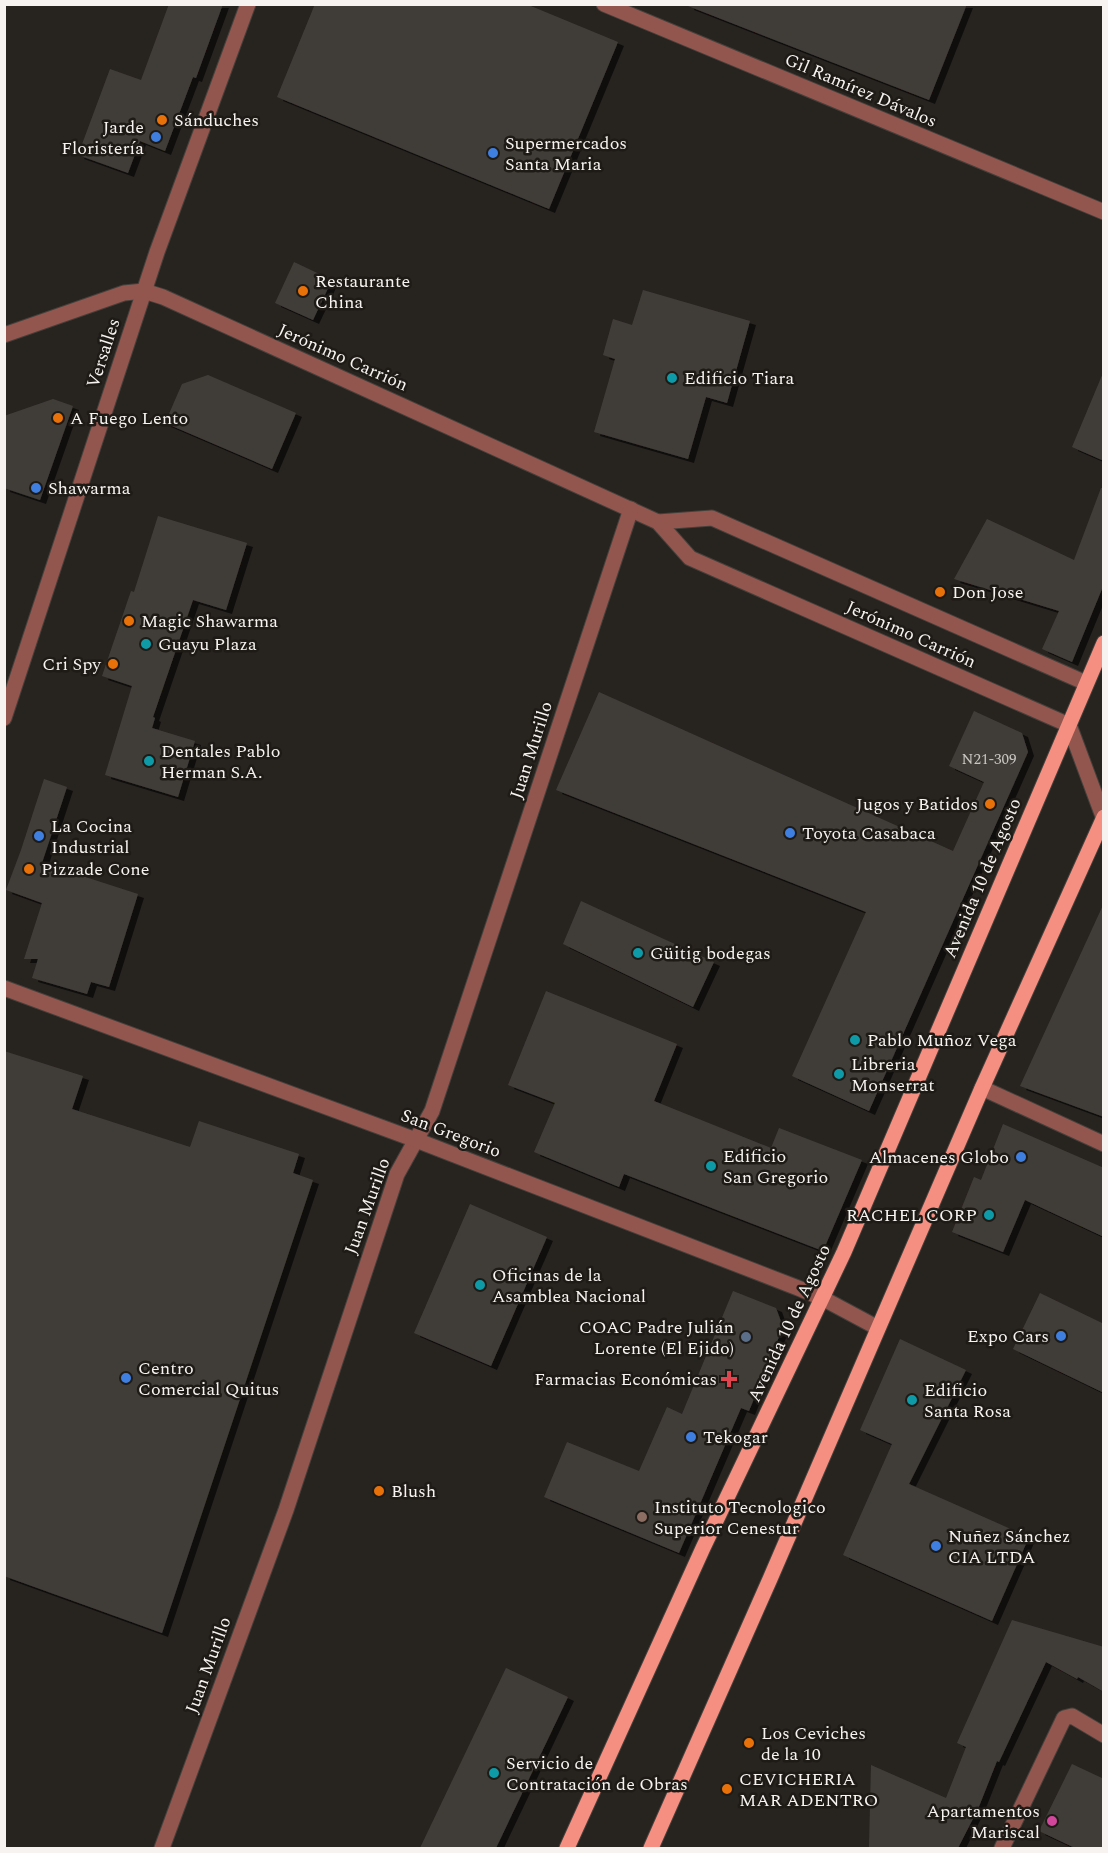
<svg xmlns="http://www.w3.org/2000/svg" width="1108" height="1853" viewBox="0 0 1108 1853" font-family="Spectral,serif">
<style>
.building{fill:#413d39;filter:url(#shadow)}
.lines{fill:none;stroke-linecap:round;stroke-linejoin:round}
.minor-casing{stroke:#44403c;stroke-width:17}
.tertiary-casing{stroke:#44403c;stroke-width:17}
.primary-casing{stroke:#44403c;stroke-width:17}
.minor{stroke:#93564e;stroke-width:15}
.tertiary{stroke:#93564e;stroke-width:15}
.primary{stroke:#f58f81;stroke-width:15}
.food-dot{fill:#e8710a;stroke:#1e1a16;stroke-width:2}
.shop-dot{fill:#3f7fe0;stroke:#1e1a16;stroke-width:2}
.culture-dot{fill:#0f9aa8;stroke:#1e1a16;stroke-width:2}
.service-dot{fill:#5c6f8a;stroke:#1e1a16;stroke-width:2}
.health-dot{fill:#e0444e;stroke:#1e1a16;stroke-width:2}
.education-dot{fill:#8d6e63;stroke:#1e1a16;stroke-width:2}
.hotel-dot{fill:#d1479c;stroke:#1e1a16;stroke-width:2}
.labels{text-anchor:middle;stroke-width:5;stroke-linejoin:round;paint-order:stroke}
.number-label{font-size:15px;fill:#c9c6c2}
.street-label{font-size:18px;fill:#f6f3f0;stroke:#1e1a16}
.poi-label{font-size:18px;fill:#f6f3f0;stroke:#1e1a16;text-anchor:start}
</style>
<defs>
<filter id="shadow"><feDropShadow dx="6" dy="4" stdDeviation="0" flood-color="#0009"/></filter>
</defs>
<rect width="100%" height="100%" fill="#27231f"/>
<!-- building -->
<g class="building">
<polygon points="169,4 223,4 196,78 193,77 165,151 140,141 128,173 78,155 110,69 141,80"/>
<polygon points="315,4 526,4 618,42 549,209 277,97"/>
<polygon points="688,4 967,4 929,100 688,6"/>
<polygon points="294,262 332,280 313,320 275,303"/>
<polygon points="643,290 750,321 727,403 706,397 688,459 594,432 615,359 603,355 613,319 632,325"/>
<polygon points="1103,373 1104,373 1104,461 1072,447"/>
<polygon points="208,375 296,413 272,469 165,423 182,384"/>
<polygon points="53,399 73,406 40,500 4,488 4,416"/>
<polygon points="1101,488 1104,488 1104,584 1072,662 1042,649 1059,611 954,579 987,519 1074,560"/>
<polygon points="158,516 247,543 226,610 193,600 153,717 155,718 152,728 195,741 178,797 105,775 132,686 102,676 131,591 134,592"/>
<polygon points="599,692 953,851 984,782 949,766 974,711 1022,733 1028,752 869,1111 792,1076 866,912 556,790"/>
<polygon points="44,779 67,787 42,863 138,894 109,987 91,982 87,994 32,978 38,959 24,959 42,903 6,890 21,850"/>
<polygon points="581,901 714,962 693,1007 563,944"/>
<polygon points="1104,903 1104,1117 1020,1086"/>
<polygon points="546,991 677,1044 654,1101 771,1148 779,1128 862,1160 823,1251 624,1174 619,1187 534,1152 555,1103 508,1085"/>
<polygon points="4,1051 83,1076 72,1109 190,1147 199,1121 299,1154 293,1173 313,1180 162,1633 4,1576"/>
<polygon points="1003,1124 1104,1168 1104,1237 1025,1200 1003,1252 952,1232 974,1177 981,1180"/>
<polygon points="470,1204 547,1237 491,1366 414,1333"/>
<polygon points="733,1291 776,1308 783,1327 749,1411 741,1408 679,1553 544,1497 567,1442 639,1471 667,1407 682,1414"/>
<polygon points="1040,1293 1104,1324 1104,1393 1013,1349"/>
<polygon points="900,1339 966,1370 909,1484 1029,1537 992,1621 843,1555 892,1444 860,1430"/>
<polygon points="1012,1620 1104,1647 1104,1692 1078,1677 1077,1679 1046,1662 999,1762 997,1761 978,1809 958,1848 869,1848 871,1765 946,1798 966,1747 957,1743"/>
<polygon points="506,1668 568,1697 496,1848 420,1848"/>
<polygon points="1072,1764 1104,1779 1104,1848 1075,1848 1039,1831"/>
</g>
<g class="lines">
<!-- minor casing -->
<g class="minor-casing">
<g id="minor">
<polyline points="604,4 1104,212"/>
<polyline points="4,335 124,293 144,291 163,297 658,522 690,558 1069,725 1104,819"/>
<polyline points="658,522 712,518 1086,683"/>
<polyline points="982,1088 1104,1144"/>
<polyline points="162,1848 286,1510 397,1174 432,1111 631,509"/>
<polyline points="1002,1848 1064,1718 1072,1716 1104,1735"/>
</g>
</g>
<!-- tertiary casing -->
<g class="tertiary-casing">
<g id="tertiary">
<polyline points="4,718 157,252 248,4"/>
<polyline points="4,988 416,1140 798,1288 822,1298 878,1328"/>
</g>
</g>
<!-- primary casing -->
<g class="primary-casing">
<g id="primary">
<polyline points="567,1848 703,1548 844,1252 1104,643"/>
<polyline points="651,1848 770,1579 982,1088 1104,817"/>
</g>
</g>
<!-- minor -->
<use href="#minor" class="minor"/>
<!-- tertiary -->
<use href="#tertiary" class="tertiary"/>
<!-- primary -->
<use href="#primary" class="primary"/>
</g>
<!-- markers -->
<g class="food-dot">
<circle cx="162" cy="120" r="6"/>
<circle cx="303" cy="291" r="6"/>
<circle cx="58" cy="418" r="6"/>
<circle cx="940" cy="592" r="6"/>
<circle cx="129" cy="621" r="6"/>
<circle cx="113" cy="664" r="6"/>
<circle cx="990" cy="804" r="6"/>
<circle cx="29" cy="869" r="6"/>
<circle cx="379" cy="1491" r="6"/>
<circle cx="749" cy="1743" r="6"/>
<circle cx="727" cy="1789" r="6"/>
</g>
<g class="shop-dot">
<circle cx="156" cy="137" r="6"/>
<circle cx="493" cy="153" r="6"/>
<circle cx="36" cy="488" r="6"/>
<circle cx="790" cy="833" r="6"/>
<circle cx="39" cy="836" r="6"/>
<circle cx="1021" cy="1157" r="6"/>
<circle cx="1061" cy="1336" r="6"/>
<circle cx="126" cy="1378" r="6"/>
<circle cx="691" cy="1437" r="6"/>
<circle cx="936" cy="1546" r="6"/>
</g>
<g class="culture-dot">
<circle cx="672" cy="378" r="6"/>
<circle cx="146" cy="644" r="6"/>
<circle cx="149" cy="761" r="6"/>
<circle cx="638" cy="953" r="6"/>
<circle cx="855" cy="1040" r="6"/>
<circle cx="839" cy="1074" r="6"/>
<circle cx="711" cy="1166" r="6"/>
<circle cx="989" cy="1215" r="6"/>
<circle cx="480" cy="1285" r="6"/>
<circle cx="912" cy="1400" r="6"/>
<circle cx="494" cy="1773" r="6"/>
</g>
<circle class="service-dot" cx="746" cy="1337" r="6"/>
<path class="health-dot" d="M726 1370h6v6h6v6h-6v6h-6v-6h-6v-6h6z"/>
<circle class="education-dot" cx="642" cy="1517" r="6"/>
<circle class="hotel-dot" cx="1052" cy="1821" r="6"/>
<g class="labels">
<!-- number labels -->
<g class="number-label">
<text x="989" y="764">N21-309</text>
</g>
<!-- street labels -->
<g class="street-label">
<text transform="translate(861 90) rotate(23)" y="6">Gil Ramírez Dávalos</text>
<text transform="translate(103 353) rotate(-72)" y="6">Versalles</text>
<text transform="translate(343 357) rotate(24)" y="6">Jerónimo Carrión</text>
<text transform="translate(911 634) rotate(24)" y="6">Jerónimo Carrión</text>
<text transform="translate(531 750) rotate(-72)" y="6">Juan Murillo</text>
<text transform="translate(982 878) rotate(-67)" y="6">Avenida 10 de Agosto</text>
<text transform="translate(451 1133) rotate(21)" y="6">San Gregorio</text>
<text transform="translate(367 1206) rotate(-70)" y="6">Juan Murillo</text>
<text transform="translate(789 1323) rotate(-65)" y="6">Avenida 10 de Agosto</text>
<text transform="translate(208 1665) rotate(-70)" y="6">Juan Murillo</text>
</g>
<!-- poi labels -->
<g class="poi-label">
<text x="174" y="126">Sánduches</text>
<text x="144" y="133" text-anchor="end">Jarde<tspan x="144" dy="21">Floristería</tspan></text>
<text x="505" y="149">Supermercados<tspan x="505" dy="21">Santa Maria</tspan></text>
<text x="315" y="287">Restaurante<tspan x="315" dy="21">China</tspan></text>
<text x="684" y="384">Edificio Tiara</text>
<text x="70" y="424">A Fuego Lento</text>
<text x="48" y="494">Shawarma</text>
<text x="952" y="598">Don Jose</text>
<text x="141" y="627">Magic Shawarma</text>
<text x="158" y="650">Guayu Plaza</text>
<text x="101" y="670" text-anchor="end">Cri Spy</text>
<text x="161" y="757">Dentales Pablo<tspan x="161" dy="21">Herman S.A.</tspan></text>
<text x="978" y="810" text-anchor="end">Jugos y Batidos</text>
<text x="51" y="832">La Cocina<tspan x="51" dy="21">Industrial</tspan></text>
<text x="802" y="839">Toyota Casabaca</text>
<text x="41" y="875">Pizzade Cone</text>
<text x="650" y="959">Güitig bodegas</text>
<text x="867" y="1046">Pablo Muñoz Vega</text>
<text x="851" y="1070">Libreria<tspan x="851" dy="21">Monserrat</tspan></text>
<text x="723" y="1162">Edificio<tspan x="723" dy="21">San Gregorio</tspan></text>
<text x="1009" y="1163" text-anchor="end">Almacenes Globo</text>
<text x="977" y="1221" text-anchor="end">RACHEL CORP</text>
<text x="492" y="1281">Oficinas de la<tspan x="492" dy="21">Asamblea Nacional</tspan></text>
<text x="734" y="1333" text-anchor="end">COAC Padre Julián<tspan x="734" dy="21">Lorente (El Ejido)</tspan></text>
<text x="1049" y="1342" text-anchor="end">Expo Cars</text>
<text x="138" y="1374">Centro<tspan x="138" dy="21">Comercial Quitus</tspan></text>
<text x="717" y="1385" text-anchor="end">Farmacias Económicas</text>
<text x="924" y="1396">Edificio<tspan x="924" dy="21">Santa Rosa</tspan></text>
<text x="703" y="1443">Tekogar</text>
<text x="391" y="1497">Blush</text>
<text x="654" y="1513">Instituto Tecnologico<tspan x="654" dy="21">Superior Cenestur</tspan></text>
<text x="948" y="1542">Nuñez Sánchez<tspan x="948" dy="21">CIA LTDA</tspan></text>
<text x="761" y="1739">Los Ceviches<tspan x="761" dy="21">de la 10</tspan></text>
<text x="506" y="1769">Servicio de<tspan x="506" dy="21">Contratación de Obras</tspan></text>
<text x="739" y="1785">CEVICHERIA<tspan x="739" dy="21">MAR ADENTRO</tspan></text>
<text x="1040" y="1817" text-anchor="end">Apartamentos<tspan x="1040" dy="21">Mariscal</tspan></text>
</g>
</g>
<!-- border -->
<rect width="1108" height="1853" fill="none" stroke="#f6f3f0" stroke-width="12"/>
</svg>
